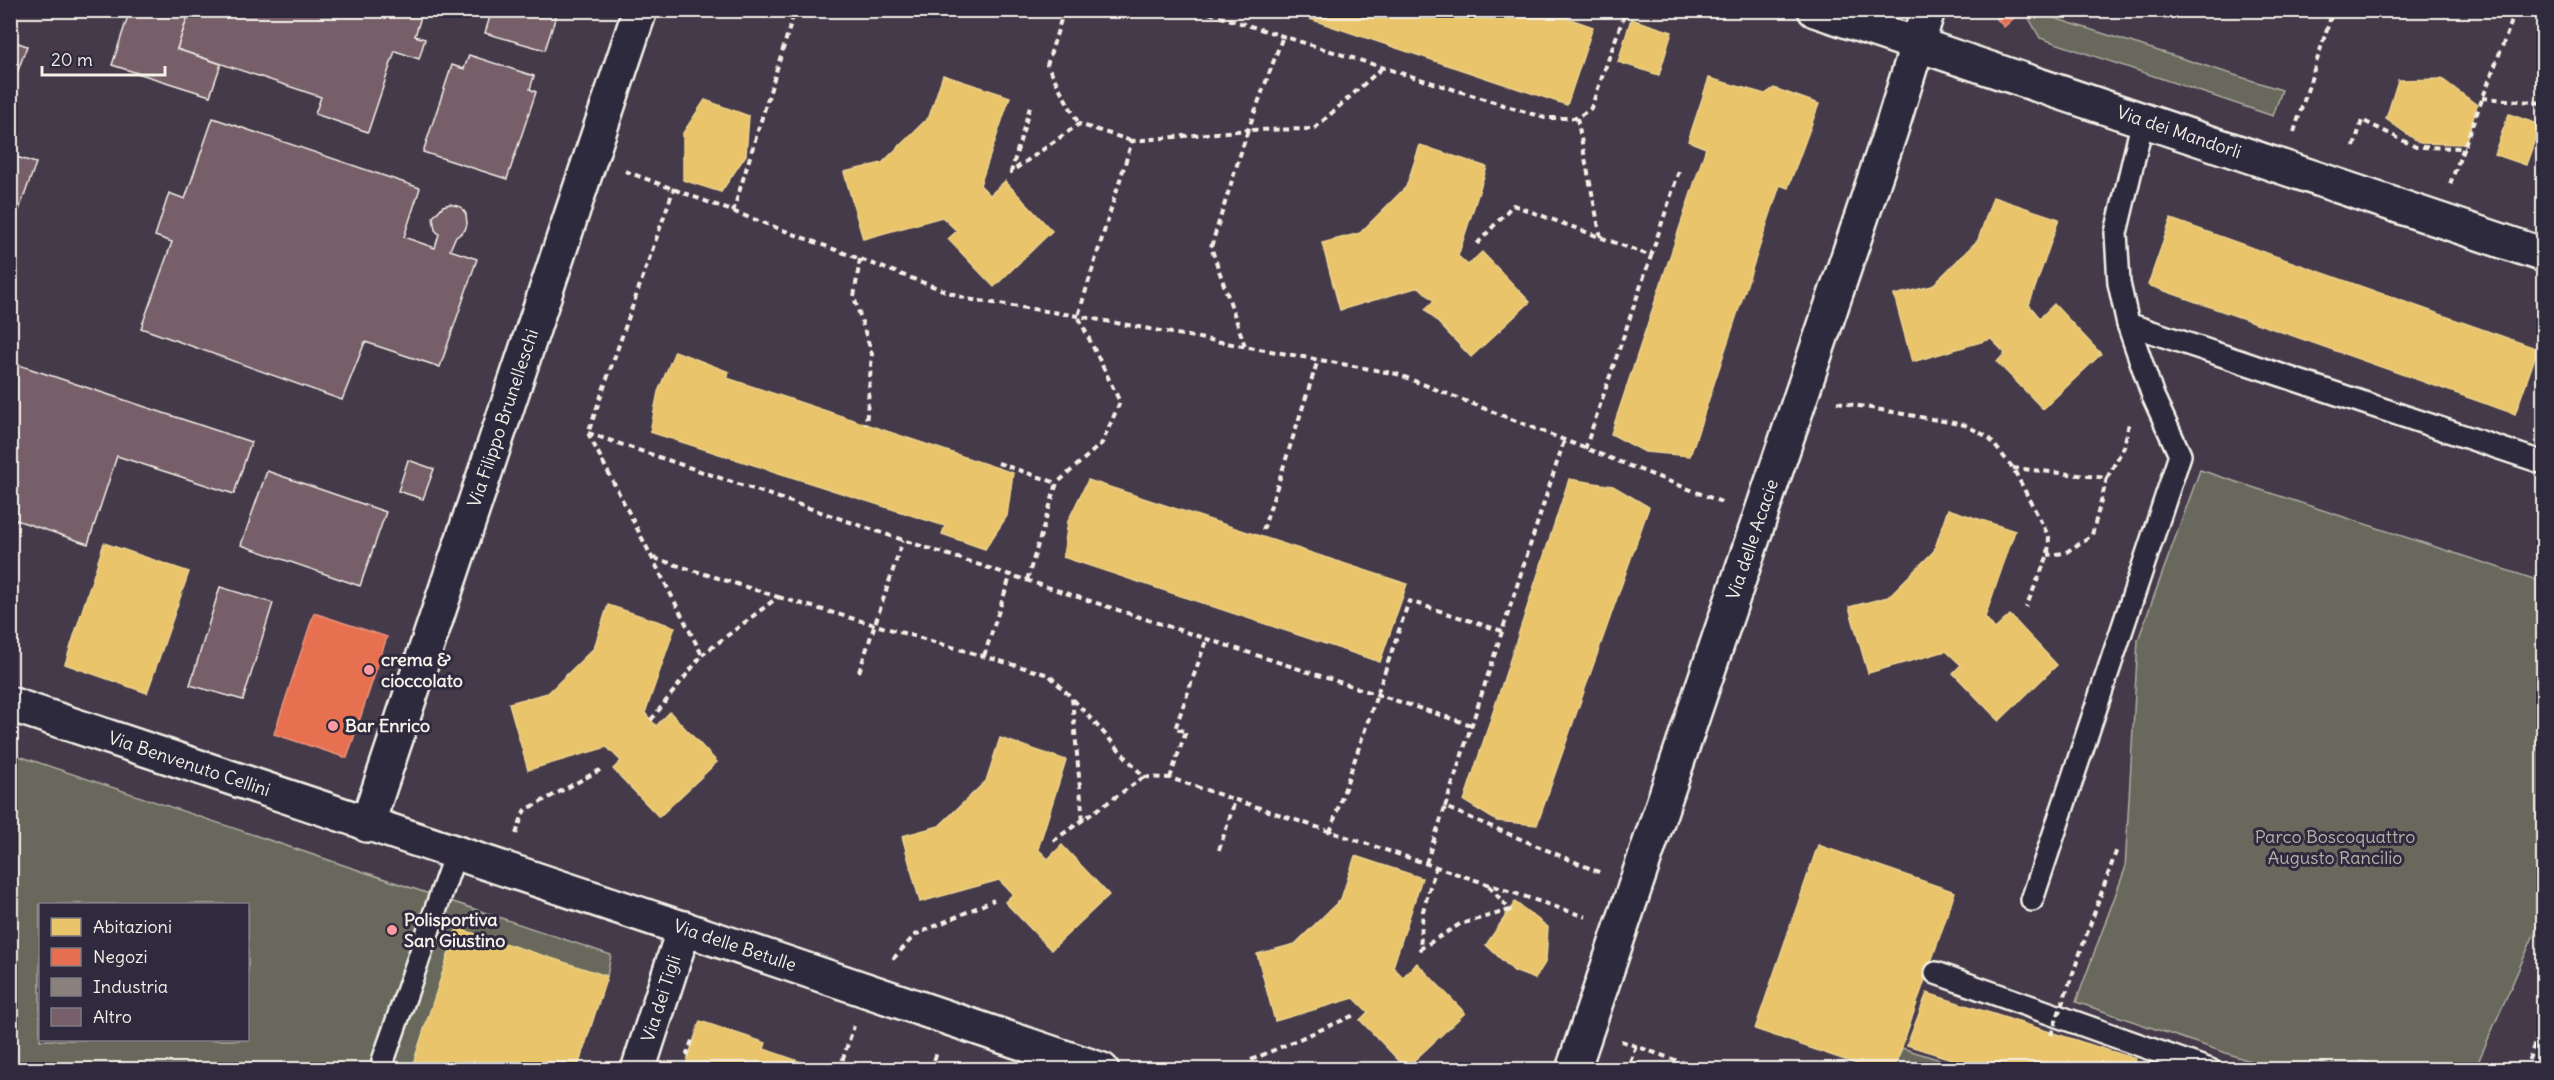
<svg xmlns="http://www.w3.org/2000/svg" width="2554" height="1080" viewBox="0 0 2554 1080" font-family="Delius,sans-serif">
<style>
.green{fill:#67695b;stroke:#aeada2;stroke-width:1.5;fill-rule:evenodd}
.homes{fill:#e9c46a;stroke:#ecd290;stroke-width:1.5}
.shops{fill:#e76f51;stroke:#eb967e;stroke-width:1.5}
.industry{fill:#8a817c;stroke:#aaa39c;stroke-width:1.5}
.building{fill:#775f69;stroke:#f4f1e8;stroke-width:1.5}
.lines{fill:none;stroke-linecap:round;stroke-linejoin:round}
.lane-casing{stroke:#f4f1e8;stroke-width:26}
.street-casing{stroke:#f4f1e8;stroke-width:38}
.path{stroke:#f4f1e8;stroke-width:4;stroke-dasharray:6 4.5;stroke-linecap:butt}
.lane{stroke:#2f2a3d;stroke-width:21}
.street{stroke:#2f2a3d;stroke-width:33}
.path-bridge{stroke:#f4f1e8;stroke-width:4;stroke-dasharray:6 4.5;stroke-linecap:butt}
.poi-dot{fill:#ff9aa2;stroke:#2f2a3d;stroke-width:2}
.labels{text-anchor:middle;stroke-width:6;stroke-linejoin:round;paint-order:stroke}
.street-label{font-size:18px;fill:#f4f1e8;stroke:#2f2a3d}
.poi-label{font-size:18px;font-weight:bold;fill:#f4f1e8;stroke:#2f2a3d;text-anchor:start}
.park-label{font-size:18px;fill:#b5b4a9;stroke:#2f2a3d}
</style>
<rect width="100%" height="100%" fill="#453a4a"/>
<filter id="ink" filterUnits="userSpaceOnUse"><feTurbulence type="fractalNoise" baseFrequency=".0167" numOctaves="2"/><feDisplacementMap in="SourceGraphic" scale="12" xChannelSelector="R" yChannelSelector="G"/><feConvolveMatrix kernelMatrix="1 2 1 2 8 2 1 2 1" color-interpolation-filters="sRGB"/></filter>
<g filter="url(#ink)">
<!-- green -->
<g class="green">
<polygon points="2021,11 2032,11 2282,90 2273,116 2040,38 2026,13"/>
<polygon points="2200,470 2543,582 2543,914 2475,1069 2386,1069 2361,1061 2358,1069 2273,1069 2076,1002 2125,869 2138,640"/>
<path d="M10,753L611,955L607,976L577,1069L42,1070L11,1061ZM40,904H248V1040H40Z"/>
<polygon points="1902,1048 1969,1069 1894,1069"/>
</g>
<!-- homes -->
<g class="homes">
<polygon points="1283,10 1545,10 1593,27 1567,105"/>
<polygon points="1631,19 1672,32 1659,75 1618,62"/>
<polygon points="943,75 1010,97 980,185 990,195 1005,181 1052,231 994,287 948,239 957,231 942,217 863,239 844,172 882,163 929,117"/>
<polygon points="1709,78 1765,94 1774,88 1819,104 1788,188 1780,185 1690,456 1645,452 1611,434 1706,148 1688,141"/>
<polygon points="2442,79 2477,105 2465,144 2420,143 2386,119 2398,80"/>
<polygon points="705,100 749,116 746,155 721,192 683,180 683,133"/>
<polygon points="2509,114 2540,125 2526,165 2494,154"/>
<polygon points="1420,145 1487,167 1458,256 1468,265 1482,252 1530,302 1471,357 1425,309 1434,301 1419,287 1340,310 1322,243 1360,233 1406,187"/>
<polygon points="1993,197 2059,219 2029,305 2040,318 2054,304 2101,354 2043,409 1997,362 2005,353 1991,339 1912,362 1894,295 1932,286 1978,240"/>
<polygon points="2171,219 2538,349 2515,414 2148,285"/>
<polygon points="675,351 729,372 727,378 1013,473 1007,516 985,549 942,534 945,526 650,432 658,392"/>
<polygon points="1569,479 1613,486 1649,507 1537,825 1497,821 1464,801"/>
<polygon points="1088,480 1407,584 1380,662 1063,557 1068,521"/>
<polygon points="1948,509 2015,531 1985,617 1995,629 2010,615 2057,665 1999,721 1953,673 1961,665 1946,651 1868,673 1849,607 1888,597 1934,551"/>
<polygon points="104,543 189,572 147,693 65,664"/>
<polygon points="608,605 675,627 645,713 656,726 670,712 717,762 659,817 613,769 621,761 607,747 528,770 509,703 548,693 594,648"/>
<polygon points="1000,738 1066,760 1038,849 1048,859 1062,845 1109,895 1051,950 1005,902 1013,894 999,880 920,902 902,836 939,826 986,781"/>
<polygon points="1818,845 1955,892 1894,1070 1874,1070 1755,1029"/>
<polygon points="1355,856 1422,878 1393,967 1403,977 1417,963 1465,1013 1406,1068 1360,1020 1368,1012 1354,998 1275,1021 1257,954 1295,944 1341,899"/>
<polygon points="1515,902 1548,927 1546,961 1535,979 1514,971 1486,945"/>
<polygon points="457,928 607,976 577,1070 411,1070"/>
<polygon points="1927,993 2136,1059 2132,1070 1986,1070 1907,1045"/>
<polygon points="700,1021 766,1043 764,1049 824,1070 694,1070 685,1067"/>
</g>
<!-- shops -->
<g class="shops">
<polygon points="1989,10 2021,10 2022,11 2004,27"/>
<polygon points="314,613 387,637 347,758 274,734"/>
</g>
<!-- industry -->
<polygon class="industry" points="10,1061 42,1070 10,1070"/>
<!-- building -->
<g class="building">
<polygon points="130,10 190,10 177,49 221,64 210,96 112,65"/>
<polygon points="190,10 423,10 415,36 425,39 419,59 395,51 368,132 315,114 321,97 177,49"/>
<polygon points="492,10 558,10 545,50 485,33"/>
<polygon points="10,40 27,46 10,92"/>
<polygon points="469,55 534,76 530,89 536,92 507,179 423,152 452,65 464,69"/>
<polygon points="213,118 420,188 404,237 435,248 439,234 435,230 433,217 443,206 450,204 461,207 466,214 467,224 465,230 455,238 450,250 477,259 440,367 365,342 342,400 141,328 172,242 155,236 169,193 185,199"/>
<polygon points="10,155 36,163 10,235"/>
<polygon points="13,363 251,442 234,494 117,456 88,544 10,518 10,371"/>
<polygon points="408,460 434,469 423,499 398,491"/>
<polygon points="267,471 386,512 360,586 241,545"/>
<polygon points="220,587 273,603 243,700 190,685"/>
</g>
<g class="lines">
<!-- lane casing -->
<g class="lane-casing">
<g id="lane">
<polyline points="2128,324 2544,463"/>
<polyline points="2032,900 2180,455 2153,396 2128,324 2119,283 2116,233 2143,120"/>
<polyline points="1936,973 2210,1070"/>
<polyline points="383,1061 455,854"/>
</g>
</g>
<!-- street casing -->
<g class="street-casing">
<g id="street">
<path id="s1" d="M1815,10L2544,255"/>
<path id="s2" d="M10,704C374,827 739,945 1102,1070"/>
<path id="s3" d="M367,825L640,10"/>
<path id="s4" d="M638,1070L684,928"/>
<path id="s5" d="M1573,1070L1891,130L1928,10"/>
</g>
</g>
<!-- path -->
<g class="path">
<polyline points="1064,10 1047,65 1079,124"/>
<polyline points="1199,10 1545,118 1577,118 1591,108 1626,10"/>
<polyline points="2482,98 2544,103"/>
<polyline points="1030,107 1011,172 1079,124 1132,141"/>
<polyline points="1577,118 1601,238"/>
<polyline points="2294,132 2333,10"/>
<polyline points="2354,147 2362,120 2416,147 2465,148"/>
<polyline points="625,171 967,299 1078,316 1397,374 1724,503"/>
<polyline points="2450,184 2516,10"/>
<polyline points="733,212 795,10"/>
<polyline points="1477,244 1513,205 1651,256 1680,168"/>
<polyline points="860,259 854,297 872,354 866,425"/>
<polyline points="1245,346 1211,247 1248,130 1314,129 1382,68"/>
<polyline points="1837,402 1965,425 1988,437 2013,468 2049,537 2048,555 2026,607"/>
<polyline points="588,433 903,540 1471,725"/>
<polyline points="1585,449 1651,256"/>
<polyline points="998,463 1057,483"/>
<polyline points="2013,468 2107,478 2092,535 2065,553 2048,555"/>
<polyline points="2107,478 2124,447 2129,423"/>
<polyline points="1263,530 1318,360"/>
<polyline points="654,558 778,597 702,655"/>
<polyline points="1027,580 1057,483 1102,443 1120,402 1078,316 1132,141 1248,130 1283,36"/>
<polyline points="778,597 1049,675 1072,698 1083,822"/>
<polyline points="984,656 1011,574"/>
<polyline points="859,672 903,540"/>
<polyline points="651,720 702,655 588,433 674,188"/>
<polyline points="1144,777 1170,778 1586,917"/>
<polyline points="1170,778 1186,731 1175,729 1207,638"/>
<polyline points="1445,807 1564,441"/>
<polyline points="1330,832 1409,601 1502,631"/>
<polyline points="516,834 524,811 600,770"/>
<polyline points="1053,841 1144,777 1072,698"/>
<polyline points="1219,850 1235,801"/>
<polyline points="1426,863 1445,807 1601,873"/>
<polyline points="1436,866 1423,911 1420,949 1460,924 1510,910 1487,884"/>
<polyline points="893,959 915,935 994,900"/>
<polyline points="1621,1041 1704,1070"/>
<polyline points="1636,1046 1630,1062 1656,1070"/>
<polyline points="689,1055 687,1054 693,1038"/>
<polyline points="839,1070 854,1026"/>
<polyline points="931,1070 937,1052"/>
<polyline points="1248,1070 1251,1060 1357,1014"/>
<polyline points="2525,1070 2544,1018"/>
</g>
<!-- lane -->
<use href="#lane" class="lane"/>
<!-- street -->
<use href="#street" class="street"/>
<!-- path-bridge -->
<polyline class="path-bridge" points="2051,1035 2117,849"/>
</g>
</g>
<!-- markers -->
<g class="poi-dot">
<circle cx="369" cy="670" r="6"/>
<circle cx="333" cy="726" r="6"/>
<circle cx="392" cy="930" r="6"/>
</g>
<g class="labels">
<!-- street labels -->
<g class="street-label">
<text dy="6" stroke="none"><textPath href="#s1" startOffset="384">Via dei Mandorli</textPath></text>
<text dy="6" stroke="none"><textPath href="#s3" startOffset="429">Via Filippo Brunelleschi</textPath></text>
<text dy="6" stroke="none"><textPath href="#s5" startOffset="560">Via delle Acacie</textPath></text>
<text dy="6" stroke="none"><textPath href="#s2" startOffset="189">Via Benvenuto Cellini</textPath></text>
<text dy="6" stroke="none"><textPath href="#s2" startOffset="764">Via delle Betulle</textPath></text>
<text dy="6" stroke="none"><textPath href="#s4" startOffset="75">Via dei Tigli</textPath></text>
</g>
<!-- poi labels -->
<g class="poi-label">
<text x="381" y="666">crema &amp;<tspan x="381" dy="21">cioccolato</tspan></text>
<text x="345" y="732">Bar Enrico</text>
<text x="404" y="926">Polisportiva<tspan x="404" dy="21">San Giustino</tspan></text>
</g>
<!-- park labels -->
<g class="park-label">
<text x="2335" y="843">Parco Boscoquattro<tspan x="2335" dy="21">Augusto Rancilio</tspan></text>
</g>
</g>
<!-- margin -->
<rect width="2554" height="1080" fill="none" stroke="#2f2a3d" stroke-width="36"/>
<rect x="18" y="18" width="2518" height="1044" fill="none" stroke="#f4f1e8" stroke-width="2" filter="url(#ink)"/>
<!-- legend -->
<rect x="39" y="903" width="210" height="138" fill="#2f2a3d" stroke="#7e7a81" stroke-width="1.5"/>
<rect x="51" y="918" width="30" height="18" fill="#e9c46a" stroke="#7e7a81" stroke-width="1.5"/>
<text x="93" y="933" font-size="18" fill="#f4f1e8">Abitazioni</text>
<rect x="51" y="948" width="30" height="18" fill="#e76f51" stroke="#7e7a81" stroke-width="1.5"/>
<text x="93" y="963" font-size="18" fill="#f4f1e8">Negozi</text>
<rect x="51" y="978" width="30" height="18" fill="#8a817c" stroke="#7e7a81" stroke-width="1.5"/>
<text x="93" y="993" font-size="18" fill="#f4f1e8">Industria</text>
<rect x="51" y="1008" width="30" height="18" fill="#775f69" stroke="#7e7a81" stroke-width="1.5"/>
<text x="93" y="1023" font-size="18" fill="#f4f1e8">Altro</text>
<!-- scale -->
<path d="M42 66v9h123v-9" fill="none" stroke="#f4f1e8" stroke-width="3"/>
<text x="51" y="66" font-size="18" fill="#f4f1e8" stroke="#2f2a3d" stroke-width="4.5" paint-order="stroke">20 m</text>
</svg>
